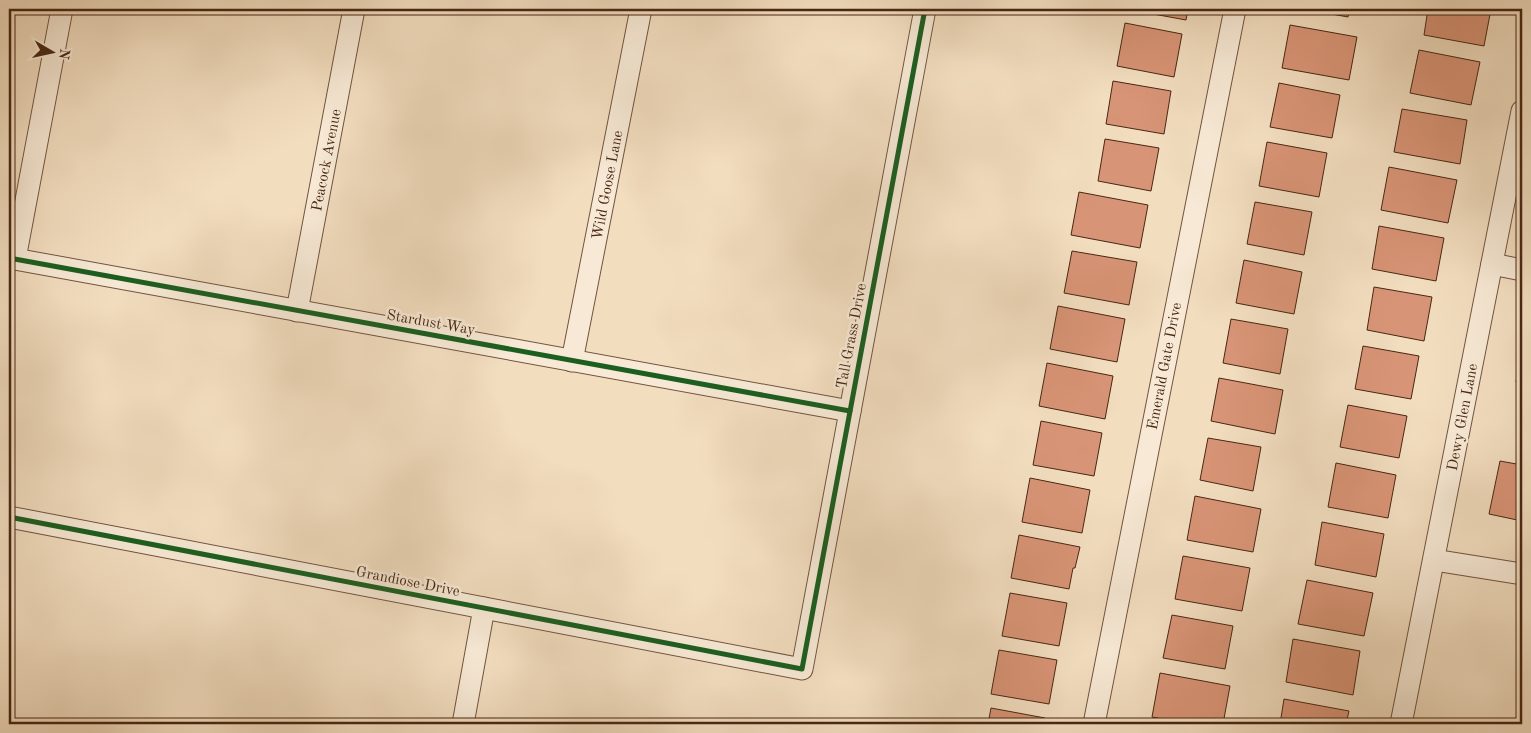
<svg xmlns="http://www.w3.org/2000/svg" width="1531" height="733" viewBox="0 0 1531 733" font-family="'Old Standard TT',serif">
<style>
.building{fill:#d89476;stroke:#482713}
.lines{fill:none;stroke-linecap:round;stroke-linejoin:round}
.minor-casing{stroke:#72543e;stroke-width:23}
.minor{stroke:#f7e9d5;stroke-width:21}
.cycleway-casing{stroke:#f7e9d5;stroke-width:8}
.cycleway{stroke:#1b5e20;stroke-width:5}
.labels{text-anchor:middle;stroke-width:5;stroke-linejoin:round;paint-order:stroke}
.street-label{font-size:15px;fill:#482713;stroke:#f7e9d5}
</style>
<rect width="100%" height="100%" fill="#f2ddbf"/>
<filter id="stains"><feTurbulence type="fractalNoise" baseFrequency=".004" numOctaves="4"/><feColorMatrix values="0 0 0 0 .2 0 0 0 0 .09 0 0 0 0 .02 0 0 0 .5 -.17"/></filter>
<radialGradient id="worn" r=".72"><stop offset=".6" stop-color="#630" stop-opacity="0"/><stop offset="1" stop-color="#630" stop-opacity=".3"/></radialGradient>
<!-- building -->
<g class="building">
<polygon points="1126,9 1188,9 1186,20"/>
<polygon points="1304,9 1350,9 1348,17"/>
<polygon points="1428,9 1491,9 1484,46 1424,35"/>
<polygon points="1125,23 1182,34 1174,77 1117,66"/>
<polygon points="1290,25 1357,37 1349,80 1282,68"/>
<polygon points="1419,50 1480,62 1471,105 1410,93"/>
<polygon points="1113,81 1171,91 1164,134 1106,124"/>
<polygon points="1279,83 1340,95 1332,138 1270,127"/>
<polygon points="1402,109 1467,120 1460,164 1394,152"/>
<polygon points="1105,139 1159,148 1151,191 1098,181"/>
<polygon points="1267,142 1327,153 1319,197 1259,186"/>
<polygon points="1389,167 1457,180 1448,223 1381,210"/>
<polygon points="1079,192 1148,205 1140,248 1071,235"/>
<polygon points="1255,202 1312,212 1304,255 1247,244"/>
<polygon points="1379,226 1444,238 1436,281 1372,269"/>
<polygon points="1072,251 1137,262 1129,305 1064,293"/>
<polygon points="1244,260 1302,272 1294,314 1236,303"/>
<polygon points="1374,287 1432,297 1424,341 1367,330"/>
<polygon points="1058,306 1125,319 1117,362 1050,349"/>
<polygon points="1231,319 1288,329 1280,374 1223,363"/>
<polygon points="1363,346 1419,356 1411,399 1355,389"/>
<polygon points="1522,348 1522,383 1516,382"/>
<polygon points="1047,363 1113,376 1105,419 1039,406"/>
<polygon points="1219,378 1283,390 1275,434 1211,421"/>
<polygon points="1348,405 1407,416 1399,458 1340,447"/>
<polygon points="1041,421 1102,433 1094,476 1033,465"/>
<polygon points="1208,438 1261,447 1253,491 1200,480"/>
<polygon points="1500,461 1522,465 1522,521 1489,514"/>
<polygon points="1336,463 1396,475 1388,518 1328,507"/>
<polygon points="1030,478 1090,490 1082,533 1022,522"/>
<polygon points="1195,496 1261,509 1253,552 1187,540"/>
<polygon points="1322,522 1384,534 1376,577 1315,565"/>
<polygon points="1019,535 1080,547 1075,568 1073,568 1069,589 1011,578"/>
<polygon points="1183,556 1250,568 1242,611 1175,599"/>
<polygon points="1307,580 1373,593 1364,636 1298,624"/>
<polygon points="1010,593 1067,603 1059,646 1002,636"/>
<polygon points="1172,615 1233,626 1225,669 1163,658"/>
<polygon points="1293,639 1360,651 1353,695 1286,682"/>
<polygon points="999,650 1057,660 1049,704 991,694"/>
<polygon points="1160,673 1230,686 1223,724 1189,724 1152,717"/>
<polygon points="1284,699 1349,711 1346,724 1280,724"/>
<polygon points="991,708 1045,718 1044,724 988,724"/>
</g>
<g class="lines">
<!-- minor casing -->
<g class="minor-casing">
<g id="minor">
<polyline points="9,258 850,411"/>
<polyline points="15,259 62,9"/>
<polyline points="1492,264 1522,270"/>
<polyline points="297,311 354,9"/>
<polyline points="572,361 641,9"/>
<polyline points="9,517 802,669 925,9"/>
<polyline points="1434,560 1522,574"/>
<polyline points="463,724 484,608"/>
<polyline points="1094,724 1235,9"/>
<polyline points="1401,724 1522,111"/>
</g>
</g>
<!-- minor -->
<use href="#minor" class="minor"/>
<!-- cycleway casing -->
<g class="cycleway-casing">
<g id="cycleway">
<polyline points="9,258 850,411"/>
<polyline points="9,517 802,669 925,9"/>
</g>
</g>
<!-- cycleway -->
<use href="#cycleway" class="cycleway"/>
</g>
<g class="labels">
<!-- street labels -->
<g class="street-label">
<text transform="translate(326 160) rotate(-79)" y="5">Peacock Avenue</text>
<text transform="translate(607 185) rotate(-79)" y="5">Wild Goose Lane</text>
<text transform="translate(431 322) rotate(10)" y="5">Stardust Way</text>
<text transform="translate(851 336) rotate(-79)" y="5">Tall Grass Drive</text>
<text transform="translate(1164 366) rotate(-79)" y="5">Emerald Gate Drive</text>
<text transform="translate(1462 417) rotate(-79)" y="5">Dewy Glen Lane</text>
<text transform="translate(408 581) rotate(11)" y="5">Grandiose Drive</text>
</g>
</g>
<!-- margin -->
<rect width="1531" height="733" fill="none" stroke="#f2ddbf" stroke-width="30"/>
<rect x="10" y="10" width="1511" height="713" fill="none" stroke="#482713" stroke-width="2.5"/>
<rect x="15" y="15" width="1501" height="703" fill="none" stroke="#482713"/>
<!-- north arrow -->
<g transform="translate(52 52) rotate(99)" stroke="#f7e9d5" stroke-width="4" paint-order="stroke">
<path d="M0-4L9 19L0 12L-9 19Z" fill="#482713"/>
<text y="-8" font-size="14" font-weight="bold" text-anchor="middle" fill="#482713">N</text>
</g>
<rect width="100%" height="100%" filter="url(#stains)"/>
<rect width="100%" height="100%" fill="url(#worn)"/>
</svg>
